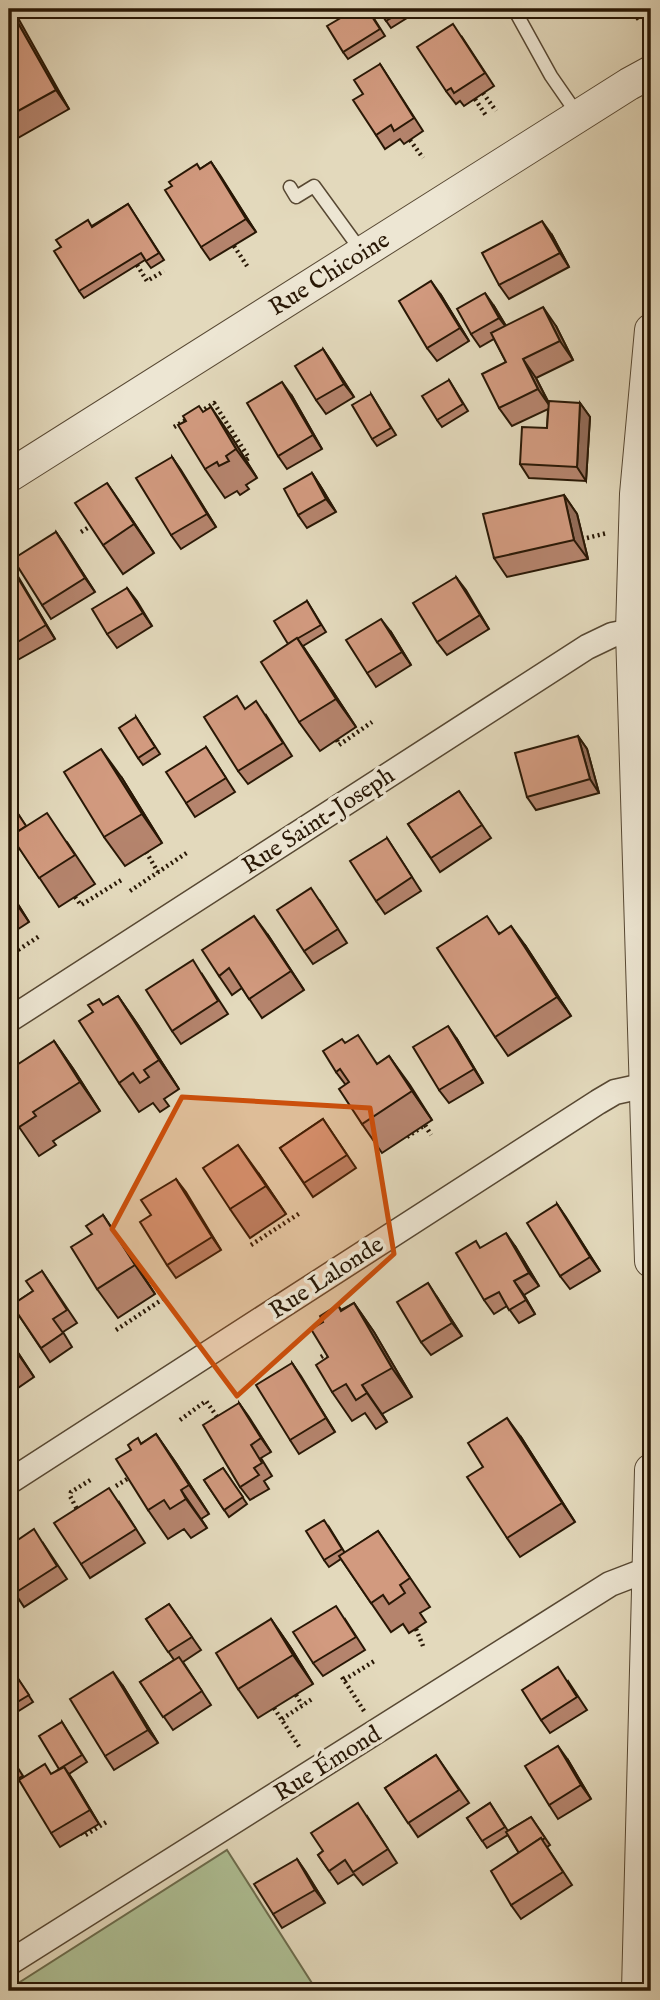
<svg xmlns="http://www.w3.org/2000/svg" width="660" height="2000" viewBox="0 0 660 2000" font-family="'IM FELL English',serif">
<style>
.green{fill:#aec095;stroke:#6b6c4d;stroke-width:2}
.lines{fill:none;stroke-linecap:round;stroke-linejoin:round}
.service-casing{stroke:#574833;stroke-width:15}
.minor-casing{stroke:#574833;stroke-width:27}
.tertiary-casing{stroke:#574833;stroke-width:34}
.path{stroke:#281705;stroke-width:4.5;stroke-dasharray:2 3.5;stroke-linecap:butt}
.service{stroke:#ede6d3;stroke-width:12}
.minor{stroke:#ede6d3;stroke-width:24}
.tertiary{stroke:#ede6d3;stroke-width:32}
.wall{fill:#b5846d;stroke:#281705;stroke-width:2}
.shaded-wall{fill:#936c59;stroke:#281705;stroke-width:2}
.building{fill:#d29a7f;stroke:#281705;stroke-width:2}
.marked{fill:#cb4f0b;fill-opacity:0.2;stroke:#cb4f0b;stroke-width:5;stroke-linejoin:round}
.labels{text-anchor:middle;stroke-width:7;stroke-linejoin:round;paint-order:stroke}
.street-label{font-size:24px;fill:#281705;stroke:#ede6d3}
</style>
<rect width="100%" height="100%" fill="#e3d9bc"/>
<filter id="stains"><feTurbulence type="fractalNoise" baseFrequency=".00286" numOctaves="4"/><feColorMatrix values="0 0 0 0 .2 0 0 0 0 .09 0 0 0 0 .02 0 0 0 .5 -.17"/></filter>
<radialGradient id="worn" r=".72"><stop offset=".6" stop-color="#630" stop-opacity="0"/><stop offset="1" stop-color="#630" stop-opacity=".3"/></radialGradient>
<!-- green -->
<polygon class="green" points="227,1850 317,1991 9,1991 9,1989"/>
<g class="lines">
<!-- service casing -->
<g class="service-casing">
<g id="service">
<polyline points="514,9 551,76 578,115"/>
<polyline points="290,187 296,197 314,186 362,252"/>
</g>
</g>
<!-- minor casing -->
<g class="minor-casing">
<g id="minor">
<polyline points="9,1020 587,647 612,635 632,631"/>
<polyline points="9,1482 598,1102 615,1092 647,1085"/>
<polyline points="9,1963 610,1584 636,1574 650,1573"/>
</g>
</g>
<!-- tertiary casing -->
<g class="tertiary-casing">
<g id="tertiary">
<polyline points="651,330 636,494 632,631 651,1261"/>
<polyline points="9,476 629,84 651,72"/>
<polyline points="638,1991 651,1470"/>
</g>
</g>
<!-- path -->
<g class="path">
<polyline points="631,9 639,20"/>
<polyline points="483,93 496,111"/>
<polyline points="475,99 487,117"/>
<polyline points="410,140 423,158"/>
<polyline points="234,246 249,269"/>
<polyline points="137,265 147,281 164,271"/>
<polyline points="200,412 214,403 249,458 246,460"/>
<polyline points="9,419 10,420"/>
<polyline points="174,427 191,417"/>
<polyline points="81,532 94,524"/>
<polyline points="587,538 607,533"/>
<polyline points="337,740 339,745 372,722"/>
<polyline points="146,852 158,872"/>
<polyline points="130,891 188,852"/>
<polyline points="75,897 81,905 123,879"/>
<polyline points="9,937 18,950"/>
<polyline points="9,956 41,935"/>
<polyline points="407,1137 425,1125 431,1135"/>
<polyline points="251,1245 300,1213"/>
<polyline points="116,1330 166,1297"/>
<polyline points="321,1357 329,1352"/>
<polyline points="9,1394 13,1391"/>
<polyline points="180,1420 206,1401 220,1421"/>
<polyline points="9,1425 9,1426"/>
<polyline points="116,1486 132,1476"/>
<polyline points="79,1513 70,1496 71,1492 92,1479"/>
<polyline points="416,1629 423,1646"/>
<polyline points="342,1677 364,1711"/>
<polyline points="344,1680 376,1660"/>
<polyline points="296,1695 302,1705"/>
<polyline points="274,1708 300,1748"/>
<polyline points="282,1719 312,1699"/>
<polyline points="82,1833 84,1836 108,1821"/>
</g>
<!-- service -->
<use href="#service" class="service"/>
<!-- minor -->
<use href="#minor" class="minor"/>
<!-- tertiary -->
<use href="#tertiary" class="tertiary"/>
</g>
<!-- wall -->
<g class="wall">
<polygon points="9,9 69,109 9,143"/>
<polygon points="288,9 308,9 294,17"/>
<polygon points="368,9 385,36 348,59 343,52"/>
<polygon points="378,9 401,9 407,18 391,28"/>
<polygon points="607,9 616,9 609,13"/>
<polygon points="462,37 494,86 464,106 460,101 456,104 446,91"/>
<polygon points="380,64 423,131 404,144 400,139 385,149 376,135 363,94"/>
<polygon points="211,162 256,232 210,260 201,247 200,169"/>
<polygon points="128,204 164,260 151,268 145,260 84,298 79,291 92,226"/>
<polygon points="552,235 569,267 509,299 499,285"/>
<polygon points="441,295 469,341 437,361 427,348"/>
<polygon points="494,306 506,326 556,326 573,360 536,378 549,403 580,403 590,417 586,481 529,478 520,464 547,428 548,409 512,426 499,408 506,362 494,339 480,347 471,334"/>
<polygon points="323,349 354,397 326,414 316,400"/>
<polygon points="449,380 468,411 442,427 437,420"/>
<polygon points="371,394 396,435 377,446 372,439"/>
<polygon points="292,396 322,449 287,469 278,456"/>
<polygon points="203,412 231,436 257,478 246,485 249,489 240,495 237,491 225,498 205,469"/>
<polygon points="172,457 216,527 181,549 171,535"/>
<polygon points="312,473 321,487 336,512 307,528 298,515"/>
<polygon points="564,495 577,514 588,559 507,577 494,558"/>
<polygon points="127,512 154,553 123,574 103,545"/>
<polygon points="56,532 95,592 51,619 42,605"/>
<polygon points="9,563 55,639 14,662 9,654"/>
<polygon points="456,577 489,629 447,655 437,642"/>
<polygon points="127,588 152,626 117,648 107,634"/>
<polygon points="307,601 326,632 303,646 356,727 320,751 299,722 288,644"/>
<polygon points="391,632 411,665 376,687 367,673"/>
<polygon points="266,715 292,756 248,784 238,771"/>
<polygon points="136,717 160,754 143,765 138,758"/>
<polygon points="578,736 587,749 599,793 536,810 527,797"/>
<polygon points="206,747 235,792 195,817 186,803"/>
<polygon points="122,778 162,843 125,866 104,837"/>
<polygon points="459,791 491,838 440,872 408,824"/>
<polygon points="9,800 26,826 67,842 95,884 59,907 18,846 9,852"/>
<polygon points="387,838 421,891 385,914 376,901"/>
<polygon points="9,890 29,922 9,935"/>
<polygon points="320,901 347,943 313,964 304,951"/>
<polygon points="500,933 525,945 571,1016 508,1056 495,1037"/>
<polygon points="268,935 304,990 262,1018 242,988 232,995 219,976"/>
<polygon points="202,974 228,1014 181,1044 172,1031"/>
<polygon points="118,996 138,1025 179,1089 164,1099 169,1106 160,1112 153,1103 139,1112 119,1083 103,1005"/>
<polygon points="457,1039 483,1083 449,1103 439,1090"/>
<polygon points="54,1041 74,1070 100,1111 53,1141 56,1145 39,1156 19,1127"/>
<polygon points="346,1043 378,1064 389,1056 432,1120 382,1153 362,1124 345,1084 336,1072"/>
<polygon points="323,1119 356,1168 313,1197 280,1148"/>
<polygon points="259,1174 286,1214 250,1238 230,1209"/>
<polygon points="176,1179 221,1250 176,1278 167,1265 151,1215"/>
<polygon points="557,1204 600,1271 570,1289 560,1276"/>
<polygon points="103,1215 155,1294 118,1318 97,1289 92,1234"/>
<polygon points="515,1246 539,1286 524,1295 535,1314 519,1323 507,1306 494,1314 484,1300 480,1248"/>
<polygon points="42,1271 77,1323 63,1332 72,1347 50,1362 12,1305 33,1291"/>
<polygon points="437,1297 462,1336 431,1355 421,1342"/>
<polygon points="354,1303 374,1332 412,1397 382,1414 387,1422 376,1429 365,1413 352,1421 332,1392 323,1322 338,1305 341,1310"/>
<polygon points="9,1339 34,1377 9,1394"/>
<polygon points="292,1363 335,1432 299,1454 290,1440"/>
<polygon points="239,1403 271,1452 261,1458 272,1476 264,1481 269,1489 250,1500 240,1487"/>
<polygon points="156,1434 176,1463 209,1514 201,1519 207,1528 191,1538 184,1529 168,1539 148,1510 142,1443"/>
<polygon points="521,1437 575,1522 520,1557 507,1538 483,1467"/>
<polygon points="223,1468 247,1504 229,1517 204,1480"/>
<polygon points="119,1502 145,1543 90,1578 81,1564"/>
<polygon points="329,1527 345,1553 378,1531 430,1607 420,1613 426,1622 409,1633 403,1624 391,1632 341,1559 329,1567 324,1560"/>
<polygon points="43,1543 67,1579 24,1607 9,1584"/>
<polygon points="169,1604 201,1650 183,1662 211,1705 173,1730 140,1682 174,1660 146,1619"/>
<polygon points="271,1619 291,1648 313,1684 258,1718 238,1689"/>
<polygon points="345,1619 365,1650 323,1676 313,1663"/>
<polygon points="9,1665 33,1702 9,1717"/>
<polygon points="568,1681 587,1710 550,1733 541,1720"/>
<polygon points="123,1686 158,1743 114,1770 105,1756"/>
<polygon points="62,1722 87,1762 69,1774 99,1824 60,1847 51,1833 52,1774 59,1769"/>
<polygon points="9,1755 14,1762 23,1776 12,1782 9,1777"/>
<polygon points="436,1755 469,1803 418,1837 385,1788"/>
<polygon points="568,1760 591,1799 558,1819 549,1805"/>
<polygon points="490,1803 508,1831 531,1817 550,1845 547,1847 572,1885 521,1919 511,1905 519,1853 508,1835 487,1848 467,1818"/>
<polygon points="367,1816 397,1863 363,1885 354,1874 338,1884 318,1855"/>
<polygon points="297,1859 325,1903 282,1928 273,1914"/>
<polygon points="9,1871 15,1880 9,1884"/>
</g>
<!-- shaded-wall -->
<g class="shaded-wall">
<polygon points="10,9 13,9 69,109 56,90"/>
<polygon points="211,162 220,175 256,232 246,219"/>
<polygon points="542,221 552,235 569,267 560,253"/>
<polygon points="431,281 441,295 469,341 460,328"/>
<polygon points="485,293 494,306 509,331 499,318"/>
<polygon points="543,307 556,326 573,360 560,341"/>
<polygon points="323,349 332,362 354,397 344,384"/>
<polygon points="523,359 536,378 551,408 538,389"/>
<polygon points="282,382 292,396 322,449 313,435"/>
<polygon points="580,403 590,417 586,481 577,467"/>
<polygon points="211,407 231,436 257,478 236,449"/>
<polygon points="172,457 181,470 216,527 207,514"/>
<polygon points="312,473 321,487 336,512 326,499"/>
<polygon points="107,483 127,512 154,553 134,524"/>
<polygon points="564,495 577,514 588,559 574,540"/>
<polygon points="56,532 65,545 95,592 85,578"/>
<polygon points="9,563 16,573 55,639 46,625"/>
<polygon points="456,577 466,590 489,629 480,615"/>
<polygon points="127,588 137,601 152,626 143,613"/>
<polygon points="381,619 391,632 411,665 402,652"/>
<polygon points="297,638 317,667 356,727 336,699"/>
<polygon points="578,736 587,749 599,793 590,779"/>
<polygon points="101,749 122,778 162,843 142,814"/>
<polygon points="9,890 29,922 9,893"/>
<polygon points="254,916 268,935 304,990 291,971"/>
<polygon points="511,926 525,945 571,1016 557,997"/>
<polygon points="118,996 138,1025 179,1089 159,1060"/>
<polygon points="448,1026 457,1039 483,1083 474,1069"/>
<polygon points="54,1041 74,1070 100,1111 80,1082"/>
<polygon points="389,1056 410,1085 432,1120 412,1091"/>
<polygon points="238,1145 259,1174 286,1214 266,1186"/>
<polygon points="176,1179 186,1192 221,1250 212,1237"/>
<polygon points="557,1204 566,1217 600,1271 590,1257"/>
<polygon points="103,1215 123,1244 155,1294 135,1265"/>
<polygon points="506,1233 515,1246 539,1286 529,1273"/>
<polygon points="514,1281 524,1295 535,1314 526,1300"/>
<polygon points="428,1283 437,1297 462,1336 452,1323"/>
<polygon points="354,1303 374,1332 412,1397 392,1368"/>
<polygon points="9,1339 34,1377 9,1341"/>
<polygon points="292,1363 301,1376 335,1432 326,1418"/>
<polygon points="362,1385 382,1414 387,1422 367,1393"/>
<polygon points="239,1403 249,1417 271,1452 261,1438"/>
<polygon points="507,1418 521,1437 575,1522 562,1503"/>
<polygon points="156,1434 176,1463 209,1514 189,1485"/>
<polygon points="181,1490 201,1519 207,1528 186,1499"/>
<polygon points="271,1619 291,1648 313,1684 293,1655"/>
<polygon points="113,1672 123,1686 158,1743 148,1730"/>
<polygon points="558,1746 568,1760 591,1799 581,1785"/>
<polygon points="64,1767 73,1780 99,1824 90,1810"/>
<polygon points="297,1859 306,1872 325,1903 315,1890"/>
</g>
<!-- building -->
<g class="building">
<polygon points="9,9 10,9 56,90 9,116"/>
<polygon points="356,9 367,9 380,29 343,52 327,26"/>
<polygon points="378,9 401,9 403,11 386,21"/>
<polygon points="453,24 485,73 454,93 451,88 446,91 417,47"/>
<polygon points="380,64 414,118 394,131 391,125 376,135 353,100 363,94 354,80"/>
<polygon points="211,162 246,219 201,247 165,190 172,186 169,182 197,164 200,169"/>
<polygon points="128,204 159,253 146,261 141,253 79,291 54,251 61,247 56,240 88,220 92,227"/>
<polygon points="542,221 560,253 499,285 482,253"/>
<polygon points="431,281 460,328 427,348 399,301"/>
<polygon points="485,293 499,318 471,334 457,309"/>
<polygon points="543,307 560,341 523,359 538,389 499,408 482,374 506,362 491,333"/>
<polygon points="323,349 344,384 316,400 295,366"/>
<polygon points="449,380 463,404 437,420 422,396"/>
<polygon points="282,382 313,435 278,456 247,403"/>
<polygon points="371,394 391,428 372,439 352,405"/>
<polygon points="549,401 580,403 577,467 520,464 522,427 547,428"/>
<polygon points="199,406 203,412 211,407 236,449 226,456 229,461 219,466 217,462 205,469 178,425 186,421 183,416"/>
<polygon points="172,457 207,514 171,535 136,478"/>
<polygon points="312,473 326,499 298,515 284,489"/>
<polygon points="107,483 134,524 103,545 75,503"/>
<polygon points="564,495 574,540 494,558 483,514"/>
<polygon points="56,532 85,578 42,605 13,559"/>
<polygon points="9,563 46,625 9,647"/>
<polygon points="456,577 480,615 437,642 413,603"/>
<polygon points="127,588 143,613 107,634 92,609"/>
<polygon points="307,601 321,625 288,644 274,621"/>
<polygon points="381,619 402,652 367,673 346,640"/>
<polygon points="297,638 336,699 299,722 261,662"/>
<polygon points="237,696 245,709 256,701 283,743 238,771 204,717"/>
<polygon points="136,717 155,747 138,758 119,728"/>
<polygon points="578,736 590,779 527,797 515,753"/>
<polygon points="206,747 226,778 186,803 166,772"/>
<polygon points="101,749 142,814 104,837 64,772"/>
<polygon points="459,791 482,825 431,858 408,824"/>
<polygon points="9,800 26,826 11,836 13,839 9,841"/>
<polygon points="47,813 75,855 39,878 11,836"/>
<polygon points="387,838 412,877 376,901 350,861"/>
<polygon points="311,888 338,929 304,951 277,910"/>
<polygon points="254,916 291,971 249,999 229,968 219,976 202,950"/>
<polygon points="487,916 499,934 511,926 557,997 495,1037 437,948"/>
<polygon points="193,960 218,1001 172,1031 146,990"/>
<polygon points="118,996 159,1060 144,1070 149,1077 140,1083 133,1073 119,1083 79,1021 93,1012 88,1005 99,999 103,1005"/>
<polygon points="448,1026 474,1069 439,1090 413,1047"/>
<polygon points="358,1035 377,1064 389,1056 412,1091 362,1124 339,1089 349,1082 340,1069 336,1072 323,1051 342,1039 345,1043"/>
<polygon points="54,1041 80,1082 33,1112 36,1116 19,1127 9,1112 9,1070"/>
<polygon points="323,1119 347,1155 304,1183 280,1148"/>
<polygon points="238,1145 266,1186 230,1209 203,1168"/>
<polygon points="176,1179 212,1237 167,1265 140,1222 151,1215 141,1200"/>
<polygon points="557,1204 590,1257 560,1276 527,1223"/>
<polygon points="103,1215 135,1265 97,1289 71,1247 92,1234 86,1226"/>
<polygon points="506,1233 529,1273 514,1281 526,1300 509,1310 499,1292 484,1300 456,1253 476,1241 480,1248"/>
<polygon points="42,1271 67,1310 53,1319 63,1333 41,1348 12,1305 33,1291 26,1281"/>
<polygon points="428,1283 452,1323 421,1342 397,1302"/>
<polygon points="354,1303 392,1368 362,1385 367,1393 356,1400 346,1384 332,1392 316,1365 328,1357 311,1329 323,1322 320,1316 338,1305 341,1311"/>
<polygon points="9,1341 14,1348 9,1352"/>
<polygon points="292,1363 326,1418 290,1440 256,1385"/>
<polygon points="239,1403 261,1438 251,1445 262,1463 254,1468 259,1475 240,1487 203,1425"/>
<polygon points="507,1418 562,1503 507,1538 467,1477 483,1467 468,1443"/>
<polygon points="156,1434 189,1485 181,1490 186,1499 170,1509 164,1500 148,1510 116,1459 131,1450 128,1445 133,1441 138,1438 141,1444"/>
<polygon points="223,1468 243,1497 224,1510 204,1480"/>
<polygon points="109,1488 136,1529 81,1564 54,1523"/>
<polygon points="324,1520 342,1549 324,1560 306,1531"/>
<polygon points="34,1529 57,1566 15,1593 9,1584 9,1546"/>
<polygon points="378,1531 410,1578 400,1585 405,1593 389,1604 383,1595 371,1603 339,1556"/>
<polygon points="169,1604 192,1637 168,1652 146,1619"/>
<polygon points="336,1606 356,1637 313,1663 293,1632"/>
<polygon points="271,1619 293,1655 238,1689 216,1653"/>
<polygon points="179,1657 202,1691 163,1717 140,1682"/>
<polygon points="9,1665 29,1695 9,1707"/>
<polygon points="558,1667 577,1697 541,1720 522,1690"/>
<polygon points="113,1672 148,1730 105,1756 70,1699"/>
<polygon points="62,1722 82,1755 59,1769 39,1736"/>
<polygon points="558,1746 581,1785 549,1805 525,1766"/>
<polygon points="9,1755 10,1755 18,1769 9,1774"/>
<polygon points="436,1755 459,1790 408,1823 385,1788"/>
<polygon points="45,1764 51,1774 64,1767 90,1810 51,1833 19,1780"/>
<polygon points="358,1803 388,1849 353,1872 345,1860 329,1871 318,1855 323,1851 311,1833"/>
<polygon points="490,1803 505,1827 482,1841 467,1818"/>
<polygon points="531,1817 545,1838 542,1840 541,1838 519,1853 506,1832"/>
<polygon points="541,1838 563,1872 511,1905 491,1871"/>
<polygon points="297,1859 315,1890 273,1914 254,1884"/>
</g>
<!-- marked area -->
<path class="marked" d="M182,1097L370,1108L394,1254L237,1396L112,1229Z"/>
<g class="labels">
<!-- street labels -->
<g class="street-label">
<text transform="translate(329 273) rotate(-32)" y="8">Rue Chicoine</text>
<text transform="translate(318 820) rotate(-33)" y="8">Rue Saint-Joseph</text>
<text transform="translate(326 1277) rotate(-33)" y="8">Rue Lalonde</text>
<text transform="translate(327 1763) rotate(-32)" y="8">Rue Émond</text>
</g>
</g>
<!-- margin -->
<rect width="660" height="2000" fill="none" stroke="#e3d9bc" stroke-width="35"/>
<rect x="10" y="10" width="639" height="1979" fill="none" stroke="#281705" stroke-width="3.5"/>
<rect x="18" y="18" width="625" height="1965" fill="none" stroke="#281705" stroke-width="2"/>
<rect width="100%" height="100%" filter="url(#stains)"/>
<rect width="100%" height="100%" fill="url(#worn)"/>
</svg>
